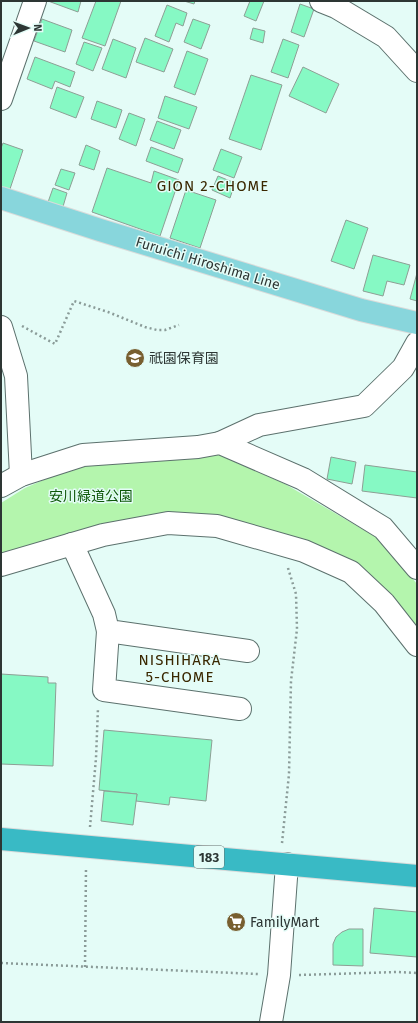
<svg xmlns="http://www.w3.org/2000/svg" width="418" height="1023" viewBox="0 0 418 1023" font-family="'Fira Sans','Noto Sans JP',sans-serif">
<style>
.green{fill:#b4f5ad}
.building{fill:#86f9c4;stroke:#8d9f95}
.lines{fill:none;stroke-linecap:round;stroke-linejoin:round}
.minor-casing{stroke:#5c716d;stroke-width:24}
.major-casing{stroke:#d9dbda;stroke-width:24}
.highway-casing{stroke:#d9dbda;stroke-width:24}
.path{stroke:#8a9b98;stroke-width:2.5;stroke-dasharray:2 3;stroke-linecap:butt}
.minor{stroke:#fff;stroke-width:22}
.major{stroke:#88d6dc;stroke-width:22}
.highway{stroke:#39bac5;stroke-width:22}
.labels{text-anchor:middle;stroke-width:3;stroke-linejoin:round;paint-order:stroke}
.shield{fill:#e4fcf7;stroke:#64716e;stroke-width:1}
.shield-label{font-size:13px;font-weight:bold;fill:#2d3634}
.street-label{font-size:14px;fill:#2d3634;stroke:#e4fcf7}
.poi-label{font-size:14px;fill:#2d3634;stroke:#e4fcf7;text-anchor:start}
.park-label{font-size:14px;fill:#0e5708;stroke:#e4fcf7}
.neighbourhood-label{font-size:15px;letter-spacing:1px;fill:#3a2700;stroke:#e4fcf7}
</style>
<rect width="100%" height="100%" fill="#e4fcf7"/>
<!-- green -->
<polygon class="green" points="217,454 285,484 381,540 417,584 417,634 361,566 260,527 173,516 1,562 1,503 25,488 83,463"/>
<!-- building -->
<g class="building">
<polygon points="48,1 81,1 78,12"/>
<polygon points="96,1 121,1 105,46 82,38"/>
<polygon points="184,1 195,1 194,4"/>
<polygon points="250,1 264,1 256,21 244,16"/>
<polygon points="300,4 314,9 304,37 291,32"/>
<polygon points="167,5 187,13 183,26 176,23 169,42 155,36"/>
<polygon points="42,19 72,30 65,52 34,41"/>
<polygon points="193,19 210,25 201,49 184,42"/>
<polygon points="253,28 265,31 263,43 250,39"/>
<polygon points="145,38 173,49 164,72 136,62"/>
<polygon points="113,39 136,48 126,78 102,69"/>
<polygon points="283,39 299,45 288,78 271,72"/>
<polygon points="84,42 102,48 93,71 76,64"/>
<polygon points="187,51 208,59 195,95 174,87"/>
<polygon points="35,57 75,72 70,87 55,81 52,89 27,79"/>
<polygon points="303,67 339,84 326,113 289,96"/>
<polygon points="251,75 282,85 261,150 229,139"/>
<polygon points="57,87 84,97 76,118 50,108"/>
<polygon points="165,96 197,107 189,129 158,118"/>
<polygon points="97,101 122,110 116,128 91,119"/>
<polygon points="129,113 145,119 136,146 119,139"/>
<polygon points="157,121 181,130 174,149 150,140"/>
<polygon points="3,143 23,150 9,192 1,189 1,148"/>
<polygon points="86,145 100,151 94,170 79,165"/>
<polygon points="151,147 183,159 178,173 146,161"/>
<polygon points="221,149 242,157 234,178 213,170"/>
<polygon points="107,168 151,183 154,171 179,180 160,236 92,212"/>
<polygon points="61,169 75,173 69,190 55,185"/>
<polygon points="218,176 235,183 230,198 212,190"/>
<polygon points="53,188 67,193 62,210 47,205"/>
<polygon points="186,190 216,200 200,248 170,238"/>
<polygon points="346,220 368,228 354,269 331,261"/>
<polygon points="373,255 410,265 404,285 387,281 383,296 363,291"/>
<polygon points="417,273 417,301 410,299"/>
<polygon points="331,457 356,462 352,484 327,479"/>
<polygon points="365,465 417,472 417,498 362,491"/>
<polygon points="1,674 48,677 48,683 56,683 53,766 1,764"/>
<polygon points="104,730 212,740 206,801 170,797 169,805 136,801 137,794 99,790"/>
<polygon points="104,791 137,794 133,825 101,821"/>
<polygon points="374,908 417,912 417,957 370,953"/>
<polygon points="349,929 363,929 363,966 333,965 333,944 336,937 342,932"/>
</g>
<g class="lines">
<!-- minor casing -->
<g class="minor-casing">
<g id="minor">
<polyline points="321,1 336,7 386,37 417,71"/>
<polyline points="1,99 35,1"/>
<polyline points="1,327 16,376 21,475"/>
<polyline points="220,443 259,425 364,406 403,368 417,343"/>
<polyline points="1,486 21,475 83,455 198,447 220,443 303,479 383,528 417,568"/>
<polyline points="72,544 104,614 108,631 248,651"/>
<polyline points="1,565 103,535 168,523 217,526 304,551 351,572 384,603 417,645"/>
<polyline points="108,631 104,690 240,709"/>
<polyline points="271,1022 279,975 287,864"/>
</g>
</g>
<!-- major casing -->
<g class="major-casing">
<polyline id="major" points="1,198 100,230 361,310 417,323"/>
</g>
<!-- highway casing -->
<g class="highway-casing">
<polyline id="highway" points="1,839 417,876"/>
</g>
<!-- path -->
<g class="path">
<polyline points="22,326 55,344 74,301 108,312 145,327 157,330 165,330 179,325"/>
<polyline points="90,827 96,758 98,708"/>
<polyline points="282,843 289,774 291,681 297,629 296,594 288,568"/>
<polyline points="1,963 258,974"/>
<polyline points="85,967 86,867"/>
<polyline points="299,975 398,972 417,973"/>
</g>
<!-- minor -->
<use href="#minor" class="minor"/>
<!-- major -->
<use href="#major" class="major"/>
<!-- highway -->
<use href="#highway" class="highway"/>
</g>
<!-- icons -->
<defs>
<g id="school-disc" transform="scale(1)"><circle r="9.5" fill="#785f30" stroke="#e4fcf7"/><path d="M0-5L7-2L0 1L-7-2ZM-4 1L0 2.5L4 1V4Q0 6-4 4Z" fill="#fff"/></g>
<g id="supermarket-disc" transform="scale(1)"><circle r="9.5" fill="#785f30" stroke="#e4fcf7"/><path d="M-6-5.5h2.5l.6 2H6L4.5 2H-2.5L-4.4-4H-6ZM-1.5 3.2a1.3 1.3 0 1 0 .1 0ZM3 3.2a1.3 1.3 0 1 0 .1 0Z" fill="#fff"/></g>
</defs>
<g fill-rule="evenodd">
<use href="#school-disc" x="135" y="358"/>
<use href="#supermarket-disc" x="236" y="922"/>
</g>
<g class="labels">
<!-- shield labels -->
<rect class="shield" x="194" y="846" width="30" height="22" rx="3"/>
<g class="shield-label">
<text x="209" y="862">183</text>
</g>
<!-- street labels -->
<g class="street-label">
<text transform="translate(208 263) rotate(17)" y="5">Furuichi Hiroshima Line</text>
</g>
<!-- poi labels -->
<g class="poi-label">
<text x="149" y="363">祇園保育園</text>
<text x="250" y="927">FamilyMart</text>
</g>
<!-- park labels -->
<g class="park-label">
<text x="91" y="501">安川緑道公園</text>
</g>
<!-- neighbourhood labels -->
<g class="neighbourhood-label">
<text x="213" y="191">GION 2-CHOME</text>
<text x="180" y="665">NISHIHARA<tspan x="180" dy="17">5-CHOME</tspan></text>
</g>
</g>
<!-- border -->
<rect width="418" height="1023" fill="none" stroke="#2d3634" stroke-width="4"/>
<!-- north arrow -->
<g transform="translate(28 28) rotate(89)" stroke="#e4fcf7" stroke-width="3" paint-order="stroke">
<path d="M0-3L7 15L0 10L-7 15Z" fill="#2d3634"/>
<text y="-6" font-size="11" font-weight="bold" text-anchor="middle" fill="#2d3634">N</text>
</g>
</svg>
